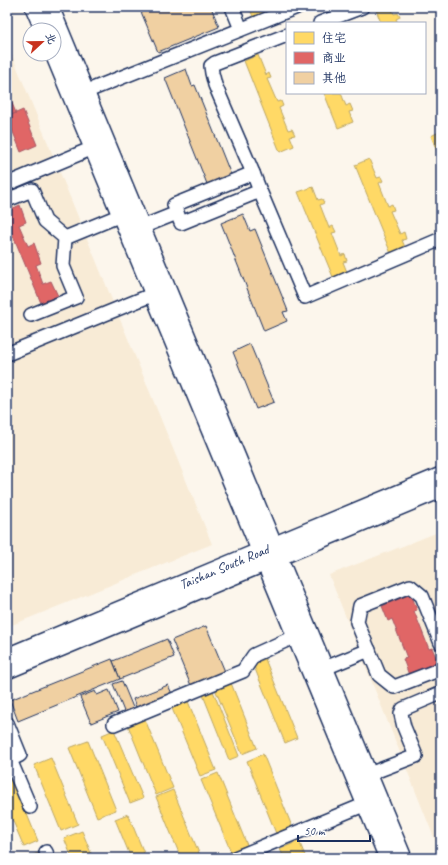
<svg xmlns="http://www.w3.org/2000/svg" width="448" height="865" viewBox="0 0 448 865" font-family="Caveat,'LXGW WenKai TC',sans-serif">
<style>
.built{fill:#f8ebd6}
.homes{fill:#ffd966;stroke:#bba664}
.shops{fill:#e06666;stroke:#a55664}
.building{fill:#f0d0a2;stroke:#1b2f5e}
.lines{fill:none;stroke-linecap:round;stroke-linejoin:round}
.minor-casing{stroke:#1b2f5e;stroke-width:16}
.major-casing{stroke:#1b2f5e;stroke-width:20}
.minor{stroke:#fff;stroke-width:13}
.major{stroke:#fff;stroke-width:17}
.labels{text-anchor:middle;stroke-width:4;stroke-linejoin:round;paint-order:stroke}
.street-label{font-size:14px;fill:#1b2f5e;stroke:#fff}
</style>
<rect width="100%" height="100%" fill="#fcf6ec"/>
<filter id="ink" filterUnits="userSpaceOnUse"><feTurbulence type="fractalNoise" baseFrequency=".025" numOctaves="2"/><feDisplacementMap in="SourceGraphic" scale="8" xChannelSelector="R" yChannelSelector="G"/><feConvolveMatrix kernelMatrix="1 2 1 2 8 2 1 2 1" color-interpolation-filters="sRGB"/></filter>
<g filter="url(#ink)">
<!-- built -->
<g class="built">
<polygon points="7,43 212,544 7,627"/>
<polygon points="436,533 441,547 441,569 435,572 441,586 441,855 329,575"/>
</g>
<!-- homes -->
<g class="homes">
<polygon points="249,7 274,7 276,10 254,19"/>
<polygon points="375,7 391,7 394,14 398,13 400,17 396,19 398,23 381,23"/>
<polygon points="258,55 266,75 269,73 271,78 267,79 277,102 281,101 283,106 279,108 288,130 292,129 295,135 290,136 294,146 280,152 244,61"/>
<polygon points="324,93 341,93 346,106 350,104 353,111 349,112 353,122 338,128"/>
<polygon points="441,131 441,161 431,136"/>
<polygon points="369,159 377,178 381,177 383,181 379,183 388,206 392,204 394,210 390,211 400,234 404,232 406,239 402,240 406,250 392,256 355,165"/>
<polygon points="313,187 318,200 322,199 324,203 320,205 329,228 333,226 336,232 332,233 341,256 345,254 347,261 343,262 347,272 333,277 298,192"/>
<polygon points="265,659 297,738 285,743 253,664"/>
<polygon points="231,683 257,748 242,754 215,689"/>
<polygon points="213,691 239,756 229,760 203,695"/>
<polygon points="187,699 216,770 200,776 171,706"/>
<polygon points="144,717 173,788 156,795 127,723"/>
<polygon points="114,730 143,798 130,803 102,735"/>
<polygon points="88,741 116,810 97,817 69,748"/>
<polygon points="263,754 293,829 277,836 247,761"/>
<polygon points="51,758 78,824 61,831 34,765"/>
<polygon points="7,766 38,841 24,847 7,807"/>
<polygon points="218,773 247,845 231,852 201,780"/>
<polygon points="173,790 201,858 181,858 156,797"/>
<polygon points="128,814 146,858 131,858 115,819"/>
<polygon points="82,831 93,858 72,858 64,838"/>
<polygon points="299,841 306,858 284,858 280,849"/>
<polygon points="38,853 40,858 25,858"/>
</g>
<!-- shops -->
<g class="shops">
<polygon points="7,91 16,113 7,117"/>
<polygon points="23,110 37,145 21,152 7,117"/>
<polygon points="20,205 26,222 19,225 28,246 34,243 41,263 36,265 43,284 51,281 58,296 41,303 7,221 7,211"/>
<polygon points="411,594 417,610 414,611 429,649 432,648 439,664 409,675 403,659 407,658 392,619 388,621 382,606"/>
<polygon points="441,714 441,735 438,730 437,726 437,721"/>
</g>
<!-- building -->
<g class="building">
<polygon points="139,7 211,7 219,27 158,52"/>
<polygon points="186,69 192,86 195,85 231,175 207,184 165,78"/>
<polygon points="243,214 250,231 255,229 288,311 283,312 287,321 264,331 221,223"/>
<polygon points="250,344 274,402 256,409 233,352"/>
<polygon points="206,626 226,674 192,688 172,640"/>
<polygon points="167,639 174,657 120,679 113,661"/>
<polygon points="112,659 120,679 18,721 10,700"/>
<polygon points="122,681 134,710 125,714 113,684"/>
<polygon points="168,685 173,696 137,710 133,699"/>
<polygon points="109,690 118,712 91,723 80,697 95,691 97,695"/>
</g>
<g class="lines">
<!-- minor casing -->
<g class="minor-casing">
<g id="minor">
<polyline points="232,7 241,29"/>
<polyline points="320,23 362,7"/>
<polyline points="85,92 297,7"/>
<polygon points="253,173 260,191 181,223 174,205"/>
<polyline points="253,173 215,85 212,73 211,66 215,63 287,35"/>
<polyline points="7,184 93,148"/>
<polyline points="260,191 305,297 441,239"/>
<polyline points="7,200 32,190 45,221 65,238 63,266 76,297 31,315"/>
<polyline points="142,227 177,213"/>
<polyline points="65,238 121,215"/>
<polyline points="7,354 154,294"/>
<polyline points="441,643 422,596 410,586 360,606 357,622 379,675 394,687 441,669 441,667"/>
<polyline points="325,668 369,650"/>
<polyline points="7,723 20,755 12,759 11,762 30,807"/>
<polyline points="114,724 243,671 254,655 296,636"/>
<polyline points="369,774 416,756 404,727 401,714 403,709 441,693"/>
<polyline points="46,852 48,858"/>
<polyline points="235,858 366,804"/>
</g>
</g>
<!-- major casing -->
<g class="major-casing">
<g id="major">
<polyline points="34,7 44,30"/>
<polyline points="50,7 403,858"/>
<polyline points="54,54 388,858"/>
<path id="s1" d="M7,657L441,476"/>
<polyline points="7,670 441,489"/>
</g>
</g>
<!-- minor -->
<use href="#minor" class="minor"/>
<!-- major -->
<use href="#major" class="major"/>
</g>
</g>
<g class="labels">
<!-- street labels -->
<g class="street-label">
<text dy="5" stroke="none"><textPath href="#s1" startOffset="235">Taishan South Road</textPath></text>
</g>
</g>
<!-- margin -->
<rect width="448" height="865" fill="none" stroke="#fff" stroke-width="24"/>
<rect x="12" y="12" width="424" height="841" fill="none" stroke="#1b2f5e" stroke-width="1.5" filter="url(#ink)"/>
<!-- legend -->
<rect x="286" y="22" width="140" height="72" fill="#ffffff" stroke="#a4acbf"/>
<rect x="294" y="32" width="20" height="12" fill="#ffd966" stroke="#a4acbf"/>
<text x="322" y="42" font-size="12" fill="#1b2f5e">住宅</text>
<rect x="294" y="52" width="20" height="12" fill="#e06666" stroke="#a4acbf"/>
<text x="322" y="62" font-size="12" fill="#1b2f5e">商业</text>
<rect x="294" y="72" width="20" height="12" fill="#f0d0a2" stroke="#a4acbf"/>
<text x="322" y="82" font-size="12" fill="#1b2f5e">其他</text>
<!-- north arrow -->
<g transform="translate(42 42) rotate(68)"><circle r="19" fill="#ffffff" stroke="#a4acbf"/>
<path d="M0-3L7 15L0 10L-7 15Z" fill="#c8321e"/>
<text y="-6" font-size="11" font-weight="bold" text-anchor="middle" fill="#1b2f5e">北</text>
</g>
<!-- scale -->
<path d="M298 835v6h72v-6" fill="none" stroke="#1b2f5e" stroke-width="2"/>
<text x="304" y="835" font-size="12" fill="#1b2f5e" stroke="#ffffff" stroke-width="3" paint-order="stroke">50 m</text>
</svg>
